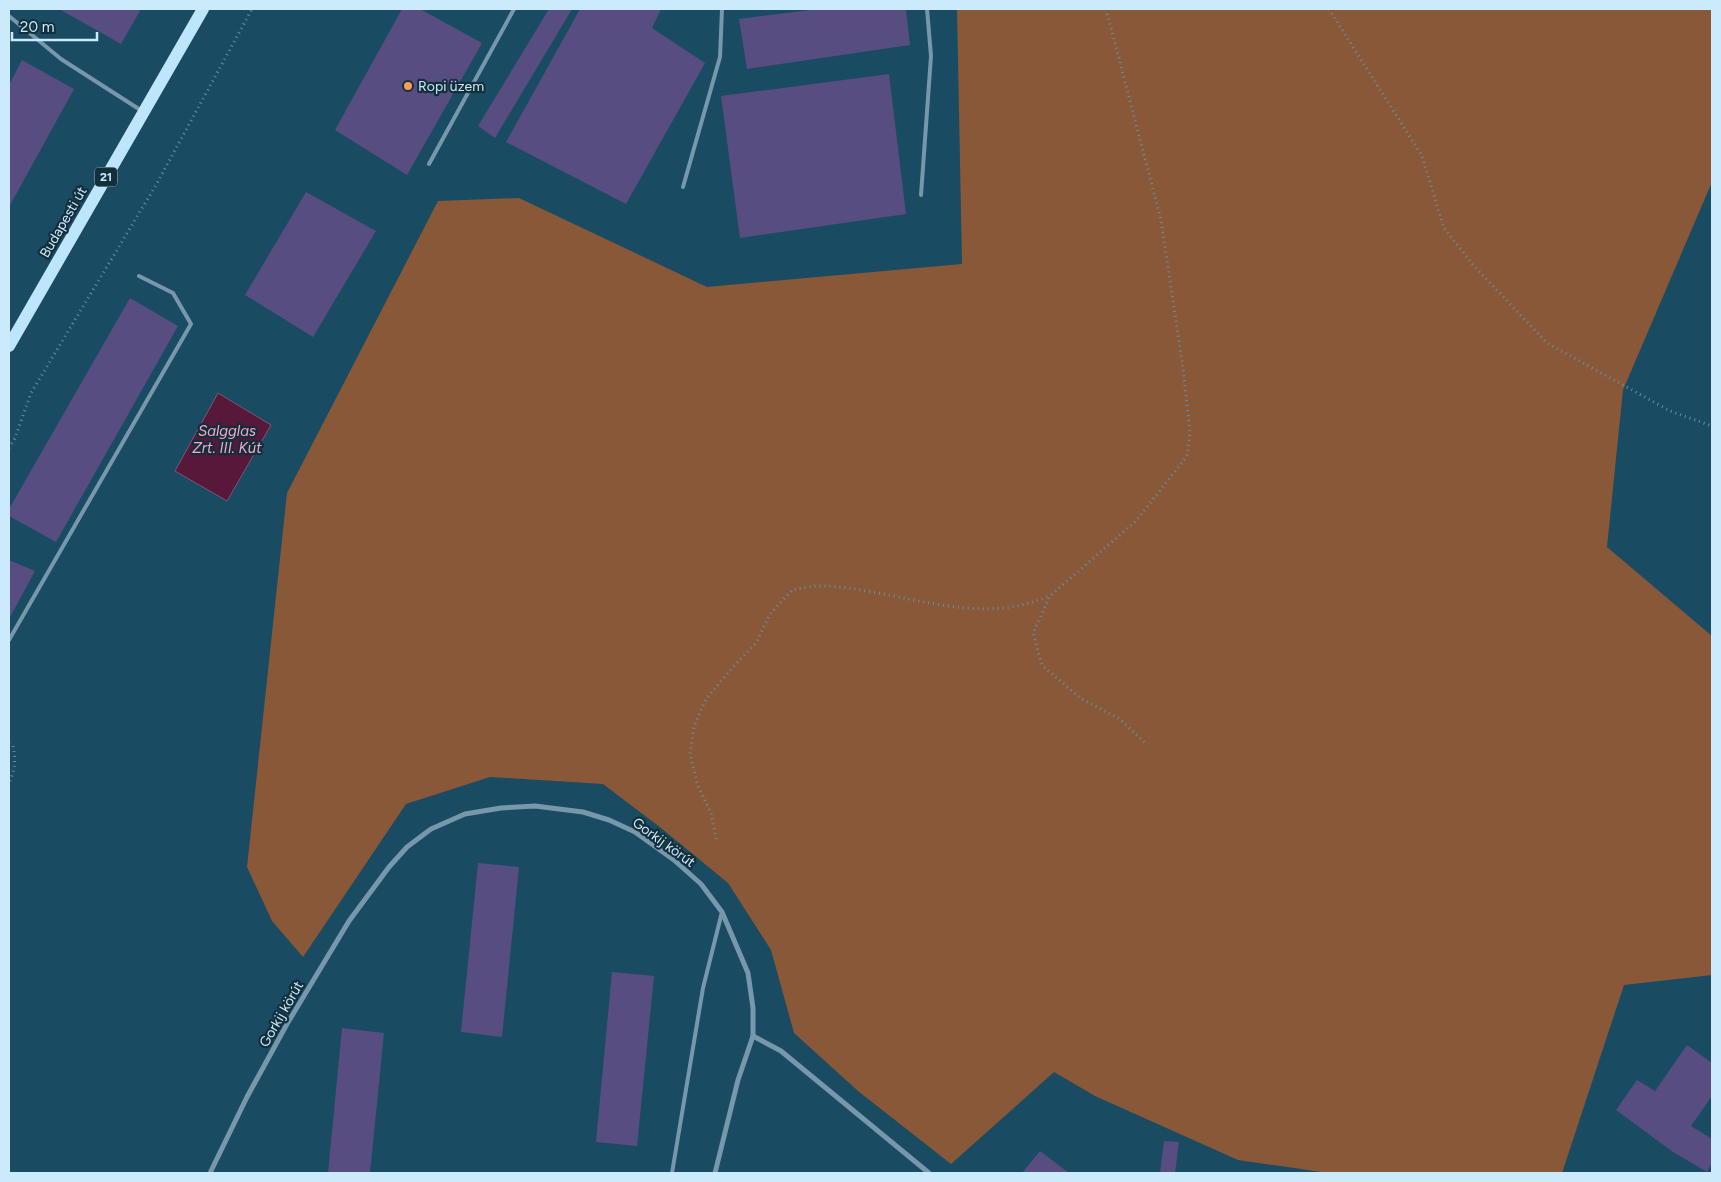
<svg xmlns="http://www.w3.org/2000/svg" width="1721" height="1182" viewBox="0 0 1721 1182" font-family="Figtree,sans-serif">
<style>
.green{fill:#895838}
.water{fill:#581839;stroke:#7a5774}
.building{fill:#584d80}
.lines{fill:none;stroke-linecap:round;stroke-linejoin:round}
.path{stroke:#668fa4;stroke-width:3;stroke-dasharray:1 4;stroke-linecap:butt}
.lane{stroke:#7797aa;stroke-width:4}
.street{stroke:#7797aa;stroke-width:5}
.primary{stroke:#bde5fb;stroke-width:12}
.poi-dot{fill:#fe9b59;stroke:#142f3c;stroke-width:2}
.labels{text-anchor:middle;stroke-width:4.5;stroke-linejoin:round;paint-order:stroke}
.shield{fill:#142f3c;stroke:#94b2c2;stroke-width:1}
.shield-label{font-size:12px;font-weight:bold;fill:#cbeafc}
.poi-label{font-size:14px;fill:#cbeafc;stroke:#142f3c;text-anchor:start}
.street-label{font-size:14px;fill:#cbeafc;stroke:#142f3c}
.water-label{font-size:15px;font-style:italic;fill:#f8a7c9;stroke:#142f3c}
</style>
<rect width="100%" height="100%" fill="#194b62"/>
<!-- green -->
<polygon class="green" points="957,9 1712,9 1712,182 1623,390 1607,547 1712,636 1712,975 1624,985 1562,1173 1328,1173 1238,1160 1095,1096 1054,1072 951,1164 858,1091 794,1033 771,950 728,883 661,828 603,784 490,777 406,804 303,957 272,921 247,867 287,493 438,201 519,198 707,287 962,264"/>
<!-- water -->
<polygon class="water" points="218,393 271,425 227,501 175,471"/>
<!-- building -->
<g class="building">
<polygon points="59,9 141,9 121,44"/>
<polygon points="402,9 420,9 482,43 407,175 335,130"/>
<polygon points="549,9 572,9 495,138 478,126"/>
<polygon points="580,9 661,9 652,28 705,63 626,204 506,142"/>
<polygon points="818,9 906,9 910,45 747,69 739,19"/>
<polygon points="22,60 74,89 9,207 9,85"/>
<polygon points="889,74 906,214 740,238 721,96"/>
<polygon points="306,192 376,231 313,337 245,295"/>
<polygon points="130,298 178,326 56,542 9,516 9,509"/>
<polygon points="9,560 35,571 9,619"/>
<polygon points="478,863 519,867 502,1037 461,1032"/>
<polygon points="612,972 654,976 637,1146 596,1142"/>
<polygon points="342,1028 384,1033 370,1173 328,1173"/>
<polygon points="1687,1045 1712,1063 1712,1096 1691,1126 1712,1139 1712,1163 1707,1172 1673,1152 1616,1110 1637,1080 1655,1091"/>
<polygon points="1164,1141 1179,1142 1175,1173 1160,1173"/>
<polygon points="1040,1151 1069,1173 1022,1173"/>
</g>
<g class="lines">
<!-- path -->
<g class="path">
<polyline points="1106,9 1161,220 1183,368 1190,433 1187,456 1136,521 1050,596 1033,633 1042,665 1080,698 1120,719 1145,743"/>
<polyline points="1329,9 1422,156 1444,228 1474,266 1547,343 1670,411 1712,426"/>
<polyline points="9,448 15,438 31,393 156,185 252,9"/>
<path d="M9,743L13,746C16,760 15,770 9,783"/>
<path d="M716,839L711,813L698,786L690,754L694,726L706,699L733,667L756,643L770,614L792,590C803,588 815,585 826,586C901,590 976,628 1049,596"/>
</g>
<!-- lane -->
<g class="lane">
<polyline points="9,16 61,59 142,111"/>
<polyline points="429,164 514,9"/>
<polyline points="683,187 720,57 722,9"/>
<polyline points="921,195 931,56 927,9"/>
<polyline points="9,640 191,324 173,293 139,276"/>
<polyline points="672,1173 703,988 722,912"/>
</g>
<!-- street -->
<g class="street">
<polyline points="753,1036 781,1051 929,1173"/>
<polyline points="210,1173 247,1097 287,1024 349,921 389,867 407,847 431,829 465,814 501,808 535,806 583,812 609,820 635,832 674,860 701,884 722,912 748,973 753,1008 753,1036 738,1080 715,1173"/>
</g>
<!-- primary -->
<polyline class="primary" points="9,346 203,9"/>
</g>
<!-- markers -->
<circle class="poi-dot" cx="408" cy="86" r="5"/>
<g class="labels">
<!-- shield labels -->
<rect class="shield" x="95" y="167.5" width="22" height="19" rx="4"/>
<g class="shield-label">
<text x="106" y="181">21</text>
</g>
<!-- poi labels -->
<g class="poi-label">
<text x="418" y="91">Ropi üzem</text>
</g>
<!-- street labels -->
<g class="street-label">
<text transform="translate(63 222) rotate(-60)" y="5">Budapesti út</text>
<text transform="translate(664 842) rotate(36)" y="5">Gorkij körút</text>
<text transform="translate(281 1014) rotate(-60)" y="5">Gorkij körút</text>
</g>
<!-- water labels -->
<g class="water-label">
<text x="227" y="436">Salgglas<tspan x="227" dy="17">Zrt. III. Kút</tspan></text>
</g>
</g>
<!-- border -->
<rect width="1721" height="1182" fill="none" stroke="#cbeafc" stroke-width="20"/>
<!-- scale -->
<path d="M12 32v8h85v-8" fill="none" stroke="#cbeafc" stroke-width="2.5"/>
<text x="20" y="32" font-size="15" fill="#cbeafc" stroke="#142f3c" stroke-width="4" paint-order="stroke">20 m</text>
</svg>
